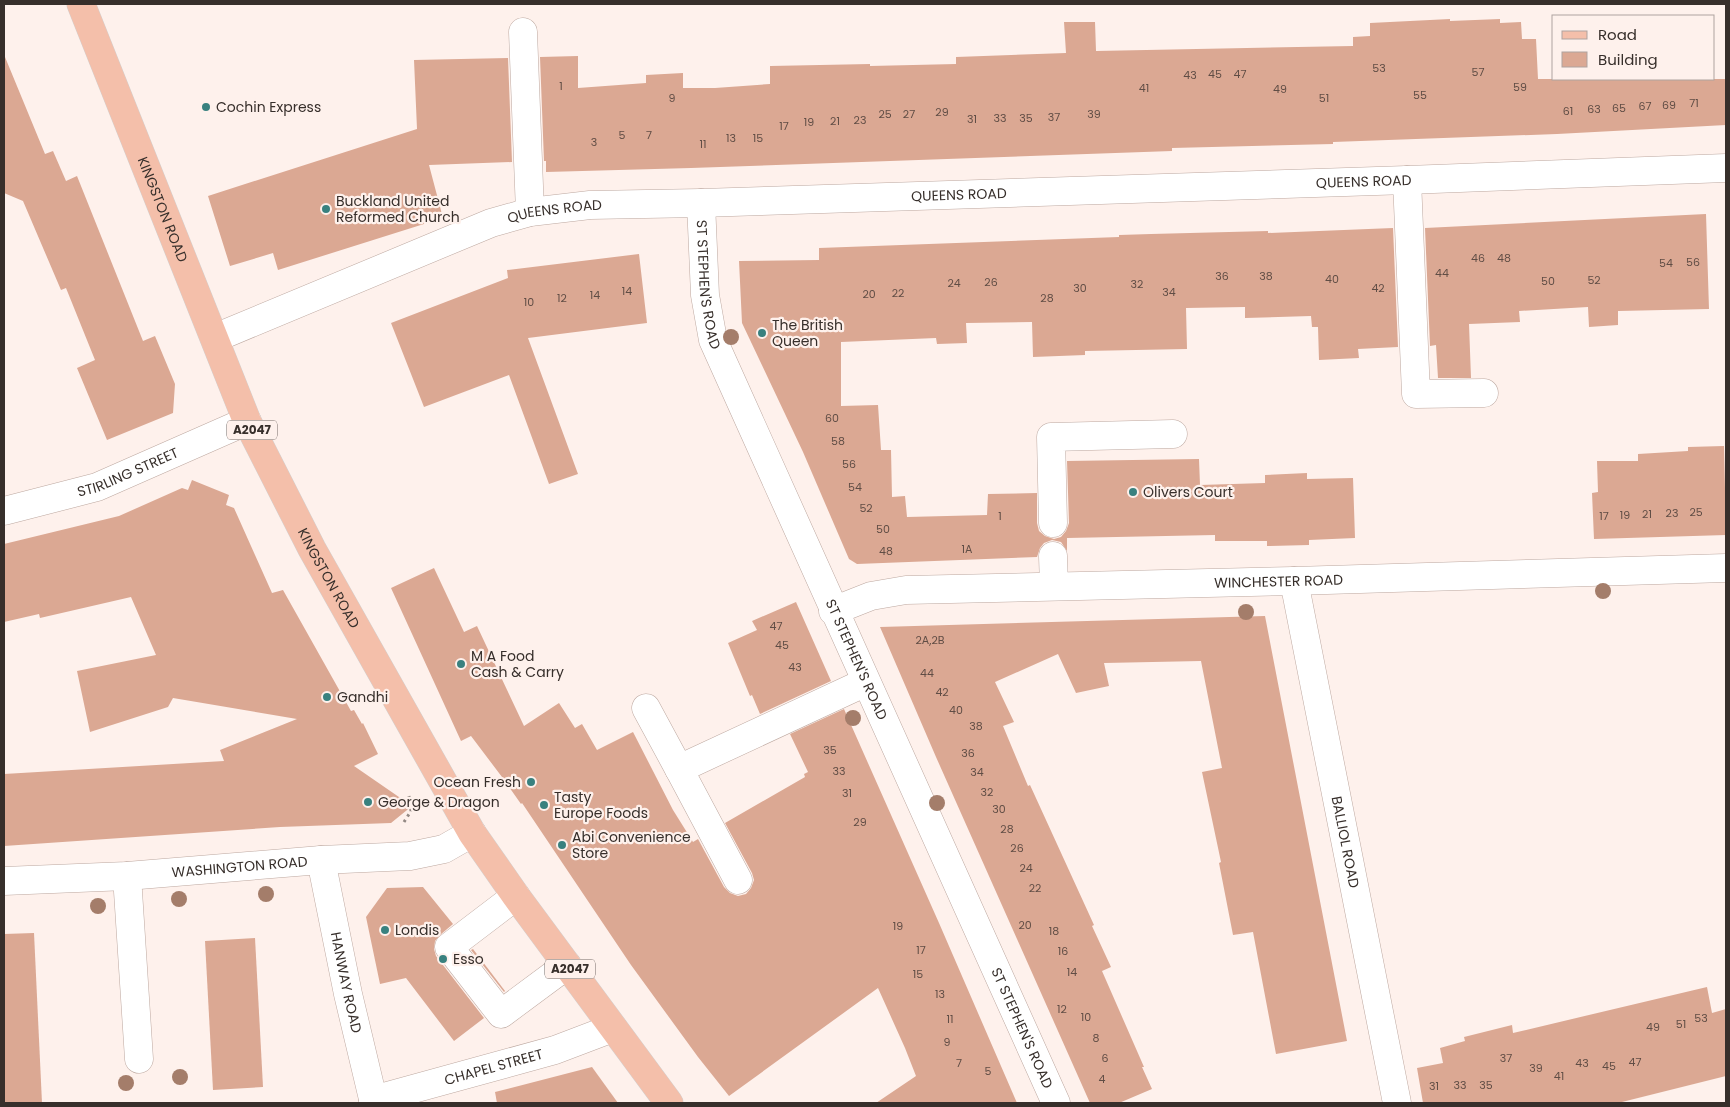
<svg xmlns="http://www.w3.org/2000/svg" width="1730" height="1107" viewBox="0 0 1730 1107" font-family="Poppins,sans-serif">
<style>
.building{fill:#dba893}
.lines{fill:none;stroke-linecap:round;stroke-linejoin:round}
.minor-casing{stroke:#bda8a0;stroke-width:29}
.major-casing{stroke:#d3d1d0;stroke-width:29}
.path{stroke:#938984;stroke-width:3;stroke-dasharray:2.5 4;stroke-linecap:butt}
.minor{stroke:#fff;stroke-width:28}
.major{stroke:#f4bfaa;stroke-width:28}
.tree{fill:#a47d6a}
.poi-dot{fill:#39817f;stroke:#fef1ec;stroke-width:2}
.labels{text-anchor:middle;stroke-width:4.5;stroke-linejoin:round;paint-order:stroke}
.number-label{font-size:11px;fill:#604d45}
.shield{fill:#fef1ec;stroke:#736965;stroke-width:1}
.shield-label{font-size:12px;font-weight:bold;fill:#372f2b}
.poi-label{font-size:14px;fill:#372f2b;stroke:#fef1ec;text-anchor:start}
.street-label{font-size:14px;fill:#372f2b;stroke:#fef1ec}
</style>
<rect width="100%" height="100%" fill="#fef1ec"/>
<!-- building -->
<g class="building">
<polygon points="1450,19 1450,21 1500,19 1500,23 1521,22 1522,39 1536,39 1538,79 1726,79 1726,125 1557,134 1333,142 1333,144 1172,148 1172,151 691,168 546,172 546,161 544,161 540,57 578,56 578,88 646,83 646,75 683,73 683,88 715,88 770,84 770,66 870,64 870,66 956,64 956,57 1066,53 1064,22 1095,22 1096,51 1353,46 1353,37 1370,36 1370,23"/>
<polygon points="5,57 45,154 53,151 66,181 77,176 143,341 155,336 175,384 173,413 107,440 77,368 95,360 66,288 61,290 23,201 4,193"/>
<polygon points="508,58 512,162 429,165 443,218 278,270 273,253 230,266 208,196 417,129 414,60"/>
<polygon points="1706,214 1709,309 1618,311 1618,325 1589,327 1588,307 1519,311 1520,322 1469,324 1471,378 1438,378 1436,345 1430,346 1425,228"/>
<polygon points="1393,228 1398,347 1358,349 1359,358 1319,360 1318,327 1312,327 1311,316 1245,318 1245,307 1186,308 1187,349 1085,351 1085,355 1033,357 1032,322 966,323 967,343 937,344 936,338 841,342 841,406 878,405 881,450 891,450 892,497 905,496 907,517 987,515 988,494 1037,493 1037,523 1039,531 1045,536 1054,539 1061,537 1066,531 1069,523 1067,461 1199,459 1200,485 1265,483 1265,475 1307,473 1307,479 1353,478 1355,538 1309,540 1309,545 1267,546 1267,541 1215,541 1215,535 1067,538 1067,551 1061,542 1052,540 1044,543 1040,548 1037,557 857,564 849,559 803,452 742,323 739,261 819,260 819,248 1119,237 1119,235 1151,234 1268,231 1268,233"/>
<polygon points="639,254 647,323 528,338 578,474 549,484 509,375 424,407 391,323 508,278 507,270"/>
<polygon points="1724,446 1725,488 1726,488 1726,535 1594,539 1592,493 1598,492 1597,461 1638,461 1638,454 1688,451 1688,447"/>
<polygon points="192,480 229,495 226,505 234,508 272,593 283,590 351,711 354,710 362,724 363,723 378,754 354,766 412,806 391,823 280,827 4,846 4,774 224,761 220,750 297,719 173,698 168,707 90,732 77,671 156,655 131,597 40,618 39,614 4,622 4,544 119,516 182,488 188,490"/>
<polygon points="434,568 464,632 477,626 524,726 559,703 575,728 582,724 597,750 633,732 673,810 693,842 698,839 724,887 730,893 738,896 746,894 751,888 754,880 752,873 725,823 805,777 804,774 808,772 790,734 844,709 939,923 1017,1103 876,1103 916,1076 905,1048 878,988 729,1096 698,1057 631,965 522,803 521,804 502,777 471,736 461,741 391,588"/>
<polygon points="796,602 831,681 760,714 752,695 750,696 728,643 757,630 752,621"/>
<polygon points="1265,616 1347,1041 1276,1054 1253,932 1233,935 1219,863 1221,862 1202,772 1222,768 1201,661 1104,663 1109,686 1076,693 1058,654 995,682 1014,722 1003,726 1028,786 1030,785 1094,925 1092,926 1111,967 1102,971 1144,1067 1142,1067 1152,1089 1119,1103 1090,1103 936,757 880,627"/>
<polygon points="423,887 453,924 440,935 435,941 434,949 436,956 484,1018 454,1041 406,978 380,984 366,917 387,888"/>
<polygon points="34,933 42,1103 4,1103 4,934"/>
<polygon points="255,938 263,1087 213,1090 205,941"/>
<polygon points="473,949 505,991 504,992 471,950"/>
<polygon points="1707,987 1712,1013 1726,1009 1726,1076 1618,1103 1423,1103 1417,1068 1443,1063 1440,1048 1465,1041 1464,1037 1512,1025 1513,1033"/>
<polygon points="592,1067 618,1103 497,1103 495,1092"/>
</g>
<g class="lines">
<!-- minor casing -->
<g class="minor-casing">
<g id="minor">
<polyline points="523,32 530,212"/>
<polyline points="1407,180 1416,394 1484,393"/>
<path id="s1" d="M701,203L705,295L713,340L1056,1103"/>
<path id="s2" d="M215,338L491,223L530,212L590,205L701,203L1407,180L1726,168"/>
<path id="s3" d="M4,511L97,487L247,421"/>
<polyline points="1053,523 1051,437 1173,434"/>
<polyline points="1053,556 1054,586"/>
<path id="s4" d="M1294,581L1397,1103"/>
<path id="s5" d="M833,611L871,596L906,590L1294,581L1726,568"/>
<polyline points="646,708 679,769"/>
<path id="s6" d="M321,860L348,994L374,1103"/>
<polyline points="127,876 139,1059"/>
<polyline points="738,880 679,769 866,682"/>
<path id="s7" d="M4,881L127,876L321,860L410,856L444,849L472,833"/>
<polyline points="516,896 449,947 501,1014 567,965"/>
<path id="s8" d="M373,1100L555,1050L613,1028"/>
</g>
</g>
<!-- major casing -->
<g class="major-casing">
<g id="major">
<path id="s9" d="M81,4L247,421L312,549L472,833L516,896L669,1103"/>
</g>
</g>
<!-- path -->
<polyline class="path" points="404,822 411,811 409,796"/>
<!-- minor -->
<use href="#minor" class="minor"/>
<!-- major -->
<use href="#major" class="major"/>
</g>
<!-- trees -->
<g class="tree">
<circle cx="731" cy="337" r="8"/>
<circle cx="1603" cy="591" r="8"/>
<circle cx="1246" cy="612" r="8"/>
<circle cx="853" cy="718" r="8"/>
<circle cx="937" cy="803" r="8"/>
<circle cx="266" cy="894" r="8"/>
<circle cx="179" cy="899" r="8"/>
<circle cx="98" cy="906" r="8"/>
<circle cx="180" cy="1077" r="8"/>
<circle cx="126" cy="1083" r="8"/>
</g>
<!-- markers -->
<g class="poi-dot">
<circle cx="206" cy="107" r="5"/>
<circle cx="326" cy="209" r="5"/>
<circle cx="762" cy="333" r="5"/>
<circle cx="1133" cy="492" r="5"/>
<circle cx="461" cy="664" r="5"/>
<circle cx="327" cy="697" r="5"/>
<circle cx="531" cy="782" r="5"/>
<circle cx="368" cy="802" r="5"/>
<circle cx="544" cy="805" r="5"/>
<circle cx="562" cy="845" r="5"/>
<circle cx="385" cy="930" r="5"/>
<circle cx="443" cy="959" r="5"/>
</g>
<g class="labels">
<!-- number labels -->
<g class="number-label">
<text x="1379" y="72">53</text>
<text x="1478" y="76">57</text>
<text x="1215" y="78">45</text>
<text x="1240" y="78">47</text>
<text x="1190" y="79">43</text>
<text x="561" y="90">1</text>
<text x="1520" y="91">59</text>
<text x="1144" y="92">41</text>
<text x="1280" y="93">49</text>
<text x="1420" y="99">55</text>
<text x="672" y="102">9</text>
<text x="1324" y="102">51</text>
<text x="1694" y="107">71</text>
<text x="1669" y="109">69</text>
<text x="1645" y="110">67</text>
<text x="1619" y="112">65</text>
<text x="1594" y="113">63</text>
<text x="1568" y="115">61</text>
<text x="942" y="116">29</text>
<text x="885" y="118">25</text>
<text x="909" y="118">27</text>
<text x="1094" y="118">39</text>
<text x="1054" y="121">37</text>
<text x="1000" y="122">33</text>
<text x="1026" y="122">35</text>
<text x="972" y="123">31</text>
<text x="860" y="124">23</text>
<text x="835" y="125">21</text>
<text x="809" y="126">19</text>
<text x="784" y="130">17</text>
<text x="622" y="139">5</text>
<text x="649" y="139">7</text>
<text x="731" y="142">13</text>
<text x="758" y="142">15</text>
<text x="594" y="146">3</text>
<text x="703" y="148">11</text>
<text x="1478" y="262">46</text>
<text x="1504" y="262">48</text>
<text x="1693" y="266">56</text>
<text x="1666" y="267">54</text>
<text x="1442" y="277">44</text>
<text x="1222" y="280">36</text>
<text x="1266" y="280">38</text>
<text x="1332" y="283">40</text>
<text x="1594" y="284">52</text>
<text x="1548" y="285">50</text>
<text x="991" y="286">26</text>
<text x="954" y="287">24</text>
<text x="1137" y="288">32</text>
<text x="1080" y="292">30</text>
<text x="1378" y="292">42</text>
<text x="627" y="295">14</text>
<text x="1169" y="296">34</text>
<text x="898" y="297">22</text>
<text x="869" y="298">20</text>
<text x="595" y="299">14</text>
<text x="562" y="302">12</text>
<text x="1047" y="302">28</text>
<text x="529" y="306">10</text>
<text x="832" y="422">60</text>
<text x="838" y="445">58</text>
<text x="849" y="468">56</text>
<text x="855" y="491">54</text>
<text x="866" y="512">52</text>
<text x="1696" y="516">25</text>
<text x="1672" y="517">23</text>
<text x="1647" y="518">21</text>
<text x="1625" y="519">19</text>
<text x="1000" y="520">1</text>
<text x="1604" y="520">17</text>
<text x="883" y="533">50</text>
<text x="967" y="553">1A</text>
<text x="886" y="555">48</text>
<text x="776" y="630">47</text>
<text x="930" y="644">2A,2B</text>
<text x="782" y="649">45</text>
<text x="795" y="671">43</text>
<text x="927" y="677">44</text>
<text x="942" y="696">42</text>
<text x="956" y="714">40</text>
<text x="976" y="730">38</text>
<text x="830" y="754">35</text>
<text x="968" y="757">36</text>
<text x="839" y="775">33</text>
<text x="977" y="776">34</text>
<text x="987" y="796">32</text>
<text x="847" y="797">31</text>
<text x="999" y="813">30</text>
<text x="860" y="826">29</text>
<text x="1007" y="833">28</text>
<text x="1017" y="852">26</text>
<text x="1026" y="872">24</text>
<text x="1035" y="892">22</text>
<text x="1025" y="929">20</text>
<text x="898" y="930">19</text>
<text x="1054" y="935">18</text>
<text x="921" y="954">17</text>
<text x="1063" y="955">16</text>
<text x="1072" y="976">14</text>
<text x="918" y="978">15</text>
<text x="940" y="998">13</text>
<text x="1062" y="1013">12</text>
<text x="1086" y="1021">10</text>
<text x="1701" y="1022">53</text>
<text x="950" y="1023">11</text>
<text x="1681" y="1028">51</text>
<text x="1653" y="1031">49</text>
<text x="1096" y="1042">8</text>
<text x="947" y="1046">9</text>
<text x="1105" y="1062">6</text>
<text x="1506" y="1062">37</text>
<text x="1635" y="1066">47</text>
<text x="959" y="1067">7</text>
<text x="1582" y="1067">43</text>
<text x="1609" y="1070">45</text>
<text x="1536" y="1072">39</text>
<text x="988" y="1075">5</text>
<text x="1559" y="1080">41</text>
<text x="1102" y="1083">4</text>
<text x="1460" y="1089">33</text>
<text x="1486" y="1089">35</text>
<text x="1434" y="1090">31</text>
</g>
<!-- shield labels -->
<g class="shield">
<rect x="227" y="420.5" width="50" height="19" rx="4"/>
<rect x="545" y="959.5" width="50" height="19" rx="4"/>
</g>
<g class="shield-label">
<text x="252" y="434">A2047</text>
<text x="570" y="973">A2047</text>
</g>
<!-- poi labels -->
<g class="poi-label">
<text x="216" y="112">Cochin Express</text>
<text x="336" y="206">Buckland United<tspan x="336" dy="16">Reformed Church</tspan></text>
<text x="772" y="330">The British<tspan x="772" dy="16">Queen</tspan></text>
<text x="1143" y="497">Olivers Court</text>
<text x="471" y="661">M A Food<tspan x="471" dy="16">Cash &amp; Carry</tspan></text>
<text x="337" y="702">Gandhi</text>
<text x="521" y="787" text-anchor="end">Ocean Fresh</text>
<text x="554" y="802">Tasty<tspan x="554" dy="16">Europe Foods</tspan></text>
<text x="378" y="807">George &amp; Dragon</text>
<text x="572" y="842">Abi Convenience<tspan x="572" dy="16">Store</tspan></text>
<text x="395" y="935">Londis</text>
<text x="453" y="964">Esso</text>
</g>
<!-- street labels -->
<g class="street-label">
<text dy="5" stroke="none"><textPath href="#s2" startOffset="1174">QUEENS ROAD</textPath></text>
<text dy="5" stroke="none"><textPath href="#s2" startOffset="769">QUEENS ROAD</textPath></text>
<text dy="5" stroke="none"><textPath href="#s9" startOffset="221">KINGSTON ROAD</textPath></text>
<text dy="5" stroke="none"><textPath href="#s2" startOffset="364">QUEENS ROAD</textPath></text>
<text dy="5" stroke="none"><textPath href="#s1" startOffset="82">ST STEPHEN'S ROAD</textPath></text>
<text dy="5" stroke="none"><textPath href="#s3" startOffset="130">STIRLING STREET</textPath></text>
<text dy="5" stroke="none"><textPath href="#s9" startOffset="626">KINGSTON ROAD</textPath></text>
<text dy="5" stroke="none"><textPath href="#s5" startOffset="449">WINCHESTER ROAD</textPath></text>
<text dy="5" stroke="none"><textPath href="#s1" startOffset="488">ST STEPHEN'S ROAD</textPath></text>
<text dy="5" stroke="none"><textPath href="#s4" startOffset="266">BALLIOL ROAD</textPath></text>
<text dy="5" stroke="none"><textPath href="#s7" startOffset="236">WASHINGTON ROAD</textPath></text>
<text dy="5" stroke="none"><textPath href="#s6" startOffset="125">HANWAY ROAD</textPath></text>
<text dy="5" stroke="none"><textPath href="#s1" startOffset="892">ST STEPHEN'S ROAD</textPath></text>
<text dy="5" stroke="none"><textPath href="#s8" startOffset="125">CHAPEL STREET</textPath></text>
</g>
</g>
<!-- border -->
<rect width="1730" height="1107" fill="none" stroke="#372f2b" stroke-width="10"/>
<!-- legend -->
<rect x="1552" y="15" width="162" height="65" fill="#fef1ec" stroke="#aea39f"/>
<rect x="1562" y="31" width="25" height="8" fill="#f4bfaa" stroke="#aea39f"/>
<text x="1598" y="40" font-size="15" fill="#372f2b">Road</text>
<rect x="1562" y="52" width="25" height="15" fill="#dba893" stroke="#aea39f"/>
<text x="1598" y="65" font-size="15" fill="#372f2b">Building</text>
</svg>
